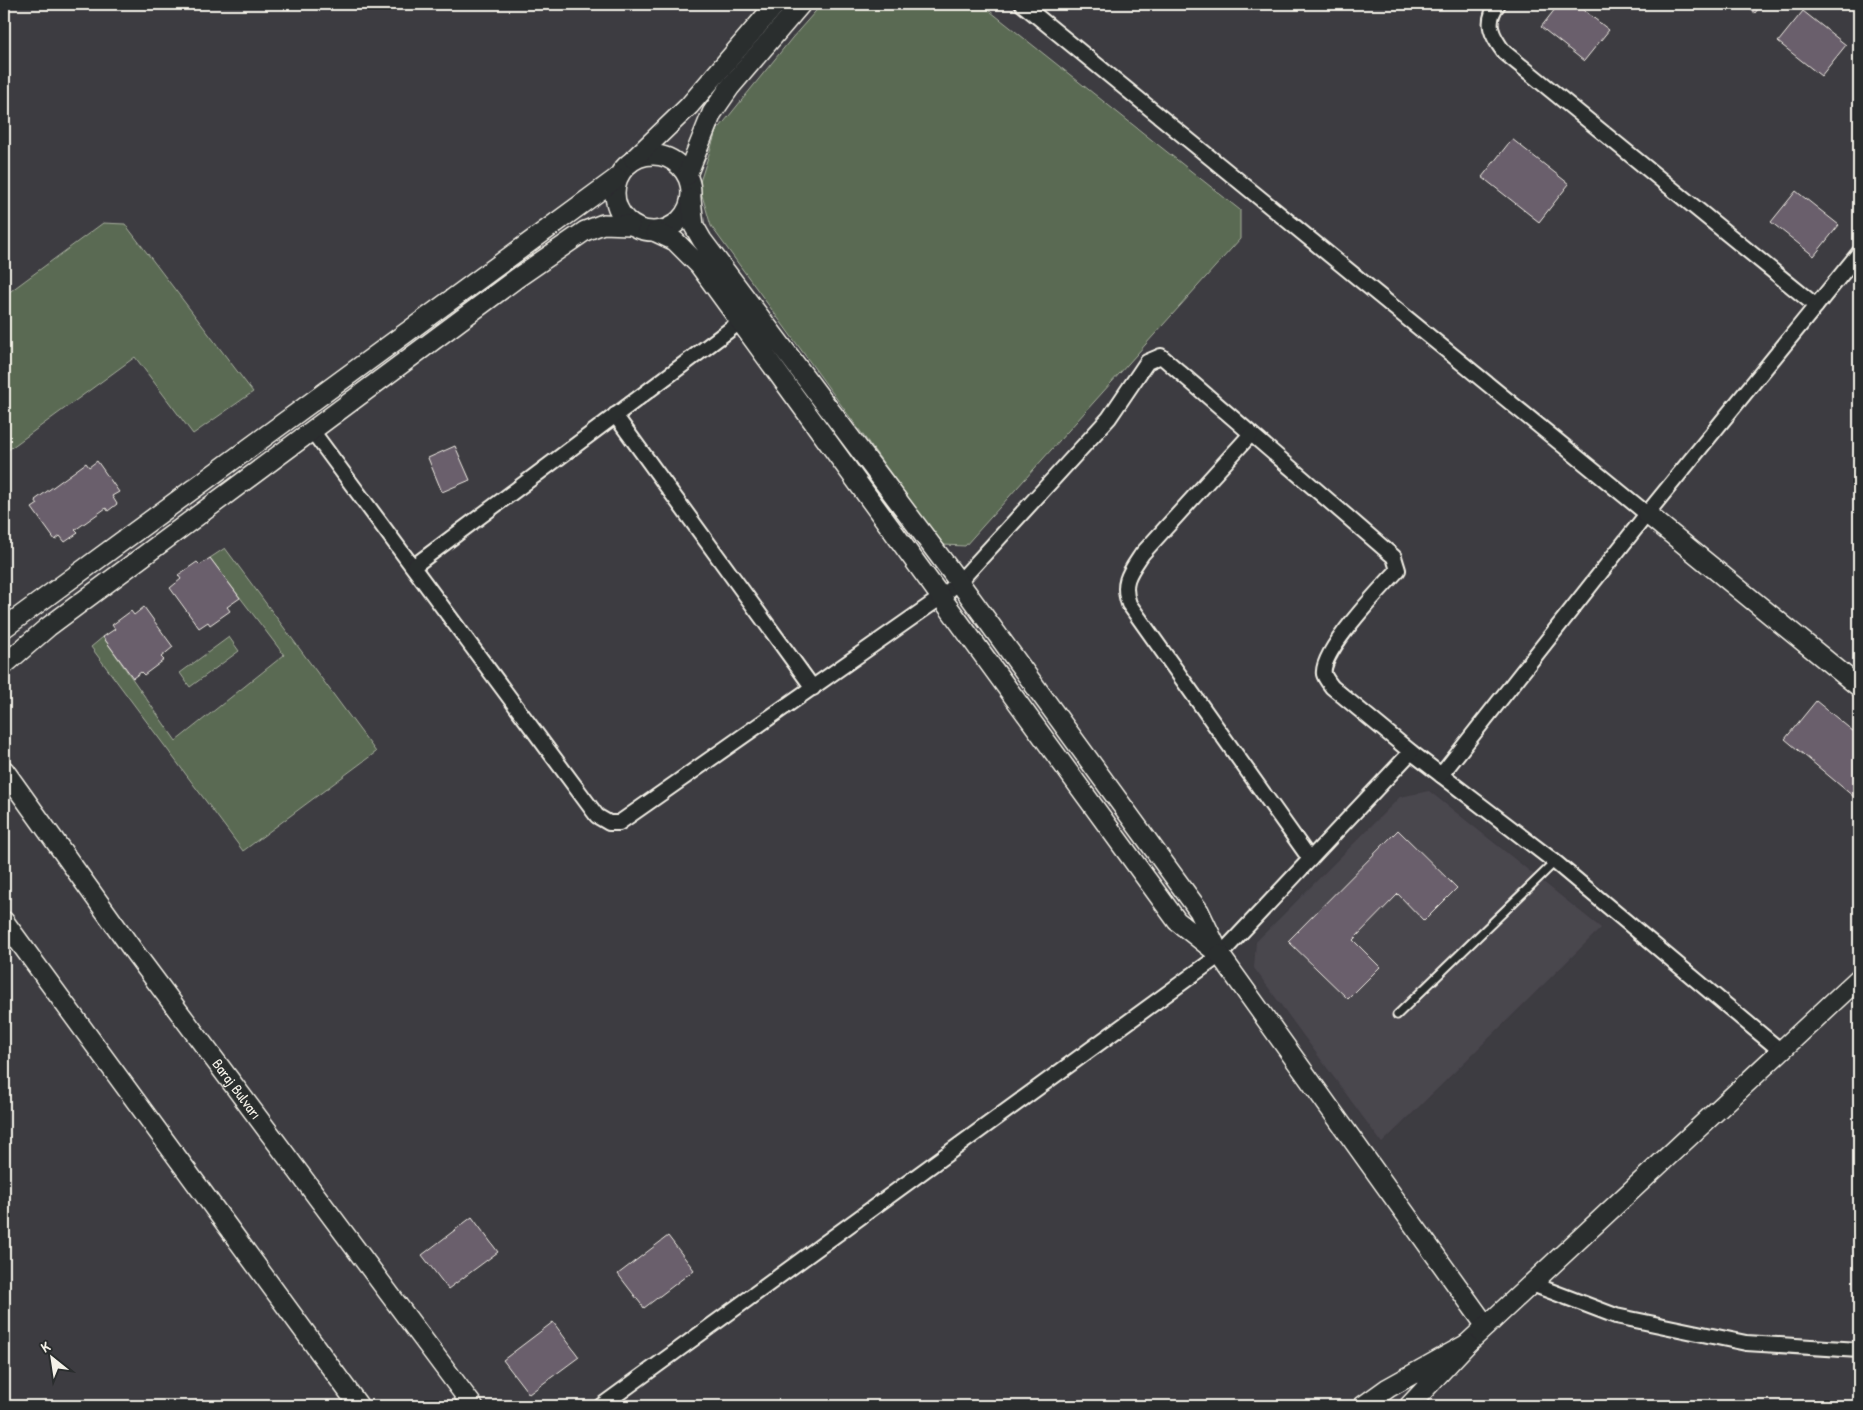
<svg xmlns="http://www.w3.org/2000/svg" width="1863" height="1410" viewBox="0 0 1863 1410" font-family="'Patrick Hand',sans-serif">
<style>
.built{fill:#4a464e}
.green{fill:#5a6a53;stroke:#a7ae9e}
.building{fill:#6a5e6c;stroke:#f4f1e8}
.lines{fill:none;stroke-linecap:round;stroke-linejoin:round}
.lane-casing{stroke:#f4f1e8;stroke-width:11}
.street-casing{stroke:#f4f1e8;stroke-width:18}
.secondary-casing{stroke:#f4f1e8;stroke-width:22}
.lane{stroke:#2a2d2e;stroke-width:7}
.street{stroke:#2a2d2e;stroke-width:14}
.secondary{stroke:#2a2d2e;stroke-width:19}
.labels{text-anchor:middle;stroke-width:4;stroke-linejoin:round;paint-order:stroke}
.street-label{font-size:15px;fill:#f4f1e8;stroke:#2a2d2e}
</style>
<rect width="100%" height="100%" fill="#3d3c41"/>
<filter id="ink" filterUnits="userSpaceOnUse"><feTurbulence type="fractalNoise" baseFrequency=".02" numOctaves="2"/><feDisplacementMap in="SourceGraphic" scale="10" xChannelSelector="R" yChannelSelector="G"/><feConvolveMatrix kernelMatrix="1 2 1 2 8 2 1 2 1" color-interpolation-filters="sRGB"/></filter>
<g filter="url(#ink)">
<!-- built -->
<polygon class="built" points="1429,791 1601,928 1382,1143 1254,968 1256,942 1400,797"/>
<!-- green -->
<g class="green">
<polygon points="822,4 981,4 1240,210 1240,239 965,546 943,545 711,226 699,185 716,132 792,38"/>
<polygon points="103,223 125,224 253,392 193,434 135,357 4,453 4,296"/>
<polygon points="225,548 376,752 243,851 91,647 103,637 176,741 284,655 210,558"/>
<polygon points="229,637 239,651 190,687 180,673"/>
</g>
<!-- building -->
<g class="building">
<polygon points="1559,4 1576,4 1609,30 1584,61 1541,27"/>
<polygon points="1743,4 1762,4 1755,13"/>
<polygon points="1803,11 1846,45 1821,76 1778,42"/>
<polygon points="1512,139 1569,184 1539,222 1482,177"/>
<polygon points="1796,191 1839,225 1814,256 1771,222"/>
<polygon points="455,446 470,480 442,492 428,458"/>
<polygon points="97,461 119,492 112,496 117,504 108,511 106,508 75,530 78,533 65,542 60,536 55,540 32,508 38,504 35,500 86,463 89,467"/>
<polygon points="210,558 240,598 227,607 230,611 210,625 208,622 199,628 170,588 181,579 178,575 197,562 200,565"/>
<polygon points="144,607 173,647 161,657 164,660 144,675 141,672 133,678 103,637 115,629 112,625 131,611 134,615"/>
<polygon points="1816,701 1859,736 1859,791 1854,797 1785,739"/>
<polygon points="1398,830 1457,888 1424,921 1398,894 1353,940 1380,967 1348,999 1288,941"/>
<polygon points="472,1217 498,1252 448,1289 422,1255"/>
<polygon points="668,1236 694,1270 644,1308 618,1274"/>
<polygon points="553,1322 579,1357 529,1394 503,1360"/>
</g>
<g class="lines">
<!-- lane casing -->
<g class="lane-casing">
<polyline id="lane" points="1397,1015 1555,862"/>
</g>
<!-- street casing -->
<g class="street-casing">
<g id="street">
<polyline points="1022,4 1647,514"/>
<path d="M1498,4C1484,22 1492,36 1504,52L1816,306"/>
<polyline points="615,415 813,688"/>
<path d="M313,432L597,816L609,823H619L940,598L959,582L1109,418L1147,362L1161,356L1394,557L1398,570C1382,587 1320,652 1324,674C1325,678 1329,683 1332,687L1411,752L1555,862L1781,1051"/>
<path d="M1251,434L1142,554C1130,572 1121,582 1129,604L1310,859"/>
<polyline points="414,566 740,322"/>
<polyline points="1441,775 1654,505 1859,253"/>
<polyline points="1532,1284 1616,1316 1746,1343 1859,1350"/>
<polyline points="601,1406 1220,955 1411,752"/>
</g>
</g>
<!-- secondary casing -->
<g class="secondary-casing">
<g id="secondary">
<circle cx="653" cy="193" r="38"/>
<polyline points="634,159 689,106 776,4"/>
<polyline points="687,175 712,113 730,87 801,4"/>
<polyline points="656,232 675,241 699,265 1177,921 1220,955 1199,911 959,582 702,240 694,226 691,199"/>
<polyline points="1647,514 1859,687"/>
<polyline points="4,628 617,178"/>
<polyline points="4,665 48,627 517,278 585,231 603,224 630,225"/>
<path id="s1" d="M4,770L135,953L473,1406"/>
<polyline points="4,921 359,1406"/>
<polyline points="1220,955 1486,1326"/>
<polyline points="1467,1344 1859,978"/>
<polyline points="1363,1406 1388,1388 1467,1344 1409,1406"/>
</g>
</g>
<!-- lane -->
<use href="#lane" class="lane"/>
<!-- street -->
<use href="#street" class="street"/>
<!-- secondary -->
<use href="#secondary" class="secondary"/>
</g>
</g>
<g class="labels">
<!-- street labels -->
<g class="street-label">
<text dy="5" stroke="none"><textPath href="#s1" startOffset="395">Baraj Bulvarı</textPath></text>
</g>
</g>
<!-- margin -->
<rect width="1863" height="1410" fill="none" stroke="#2a2d2e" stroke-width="20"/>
<rect x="10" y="10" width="1843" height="1390" fill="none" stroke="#f4f1e8" stroke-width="2" filter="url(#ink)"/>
<!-- north arrow -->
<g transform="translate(52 1358) rotate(330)" stroke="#2a2d2e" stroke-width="4" paint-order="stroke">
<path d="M0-4L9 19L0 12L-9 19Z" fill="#f4f1e8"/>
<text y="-8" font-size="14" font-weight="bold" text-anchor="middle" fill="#f4f1e8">K</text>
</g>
</svg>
